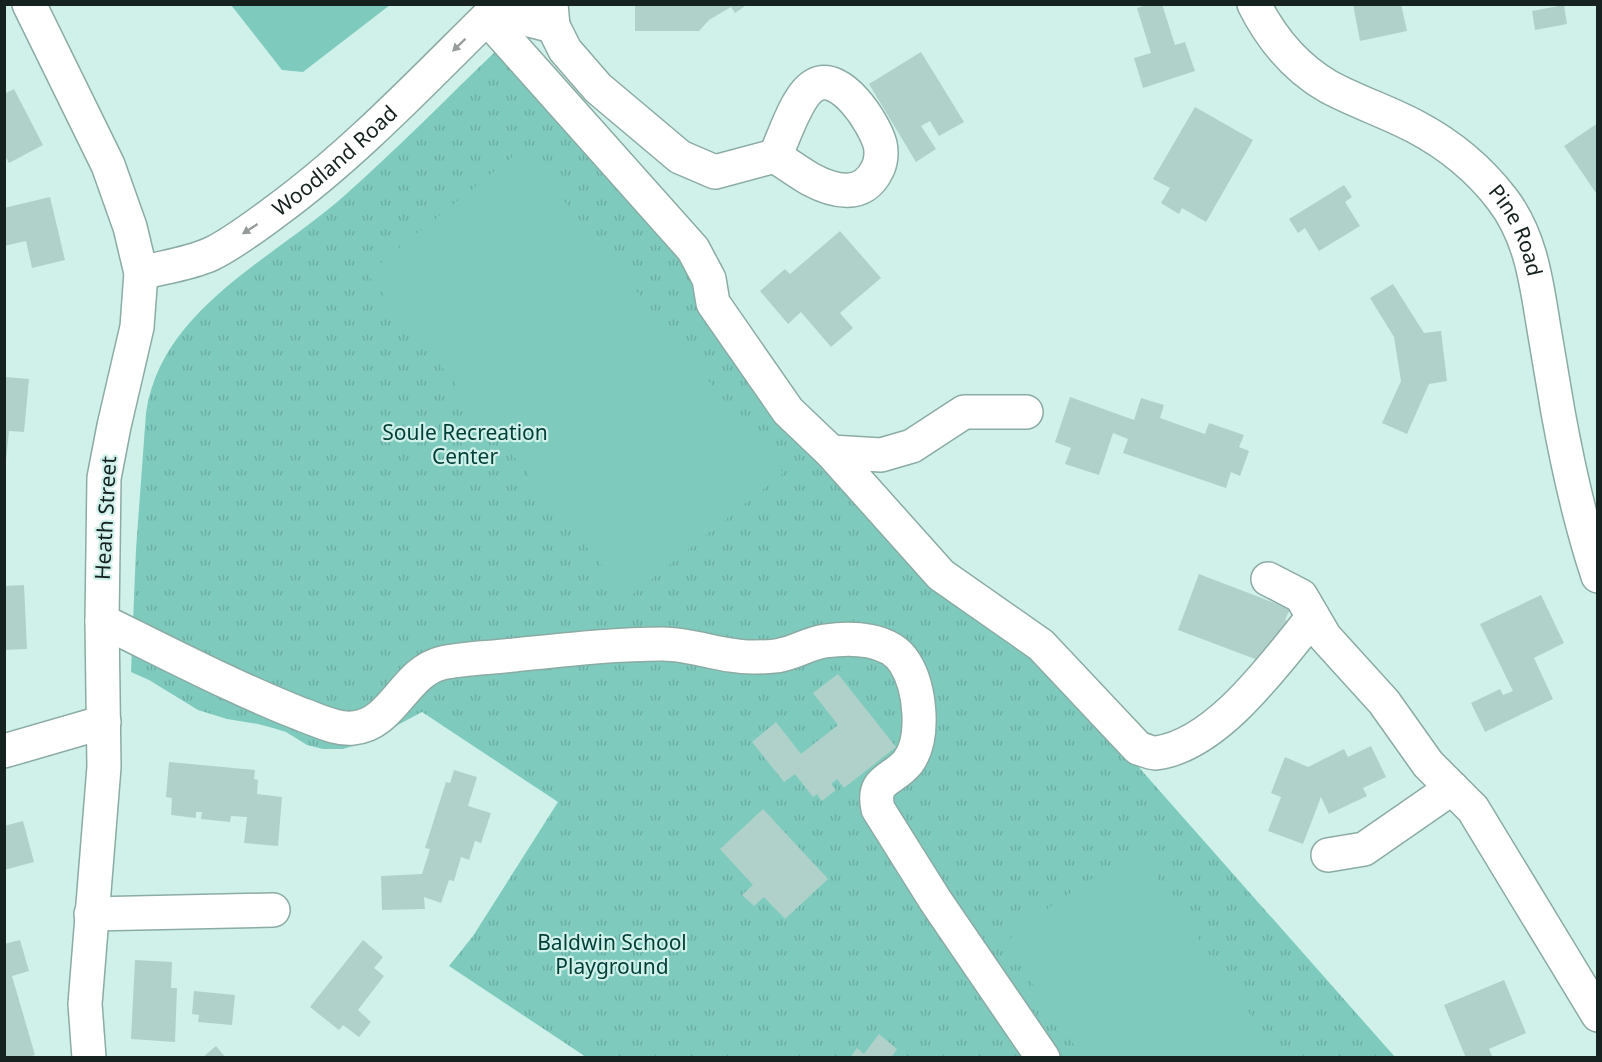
<svg xmlns="http://www.w3.org/2000/svg" width="1602" height="1062" viewBox="0 0 1602 1062" font-family="'Noto Sans',sans-serif">
<style>
.park{fill:url(#park-tufts)}
.pitch{fill:#7ecbbe}
.building{fill:#b0d1ca}
.lines{fill:none;stroke-linecap:round;stroke-linejoin:round}
.minor-casing{stroke:#8baba4;stroke-width:36}
.minor{stroke:#fff;stroke-width:33}
.oneway{fill:#969c9b}
.labels{text-anchor:middle;stroke-width:4.5;stroke-linejoin:round;paint-order:stroke}
.street-label{font-size:21px;fill:#162220;stroke:#d0f1ea}
.park-label{font-size:21px;fill:#003f37;stroke:#d0f1ea}
</style>
<defs>
<pattern id="park-tufts" width="24" height="20" patternUnits="userSpaceOnUse" patternTransform="scale(1.5)"><rect width="24" height="20" fill="#7ecbbe"/><path d="M3 7l-1-3M5 7V3M7 7l1-3M15 17l-1-3M17 17v-4M19 17l1-3" fill="none" stroke="#6caea3"/></pattern>
</defs>
<rect width="100%" height="100%" fill="#d0f1ea"/>
<!-- park -->
<path class="park" d="M499,48L677,249L709,325L1021,634L1395,1057H586L449,966L473,936L558,802L422,712L366,742L343,749H323L307,745L286,732L273,728L258,724L227,719L198,710L149,680L131,672L136,549L146,413C161,309 272,260 344,196C397,149 447,98 499,48Z"/>
<!-- pitch -->
<g class="pitch">
<polygon points="231,5 390,5 303,72 282,70"/>
<polygon points="522,149 783,473 628,598 367,274"/>
<polygon points="1137,848 1279,1057 1082,1057 1010,949 1012,933"/>
<polygon points="759,1034 794,1057 743,1057"/>
</g>
<!-- building -->
<g class="building">
<polygon points="635,4 748,4 735,13 731,7 709,20 699,31 635,31"/>
<polygon points="1150,4 1162,4 1175,45 1185,42 1195,71 1143,88 1134,58 1151,53 1137,8"/>
<polygon points="1353,4 1401,4 1407,31 1360,41"/>
<polygon points="1564,5 1567,24 1535,30 1532,11"/>
<polygon points="921,52 964,122 939,136 930,121 921,126 936,149 916,162 869,84"/>
<polygon points="14,89 43,145 9,163 4,154 4,94"/>
<polygon points="1195,107 1253,140 1206,222 1182,208 1179,214 1161,203 1170,188 1153,179"/>
<polygon points="1598,123 1598,192 1596,193 1564,146"/>
<polygon points="1344,185 1352,197 1345,202 1360,226 1319,251 1305,228 1298,233 1289,219"/>
<polygon points="50,197 65,260 32,268 26,241 4,246 4,208"/>
<polygon points="840,231 881,278 840,313 853,328 831,347 801,312 788,324 760,291 785,269 790,274"/>
<polygon points="1393,284 1424,333 1441,331 1447,381 1429,384 1407,434 1382,423 1401,381 1394,337 1370,298"/>
<polygon points="5,377 29,379 24,432 9,431 6,460 5,460"/>
<polygon points="1070,397 1134,420 1141,398 1164,405 1160,418 1205,434 1209,423 1244,435 1239,447 1249,451 1240,476 1231,472 1226,488 1123,453 1128,439 1113,433 1099,475 1065,464 1071,448 1055,442"/>
<polygon points="1199,574 1290,609 1285,620 1294,624 1271,665 1178,630"/>
<polygon points="24,585 27,649 4,650 4,586"/>
<polygon points="1541,595 1564,643 1534,658 1553,699 1485,732 1471,703 1500,689 1503,695 1513,691 1480,624"/>
<polygon points="838,674 896,747 844,788 837,779 831,784 836,790 822,801 817,794 813,797 795,774 784,782 752,742 776,722 801,754 838,725 813,693"/>
<polygon points="1371,746 1386,777 1363,788 1367,796 1329,814 1321,797 1303,844 1268,831 1281,797 1271,793 1285,757 1308,767 1344,749 1348,757"/>
<polygon points="169,762 255,770 254,779 258,780 257,794 282,797 278,846 244,843 247,817 231,816 230,822 201,819 202,812 196,812 196,818 171,815 172,798 166,797"/>
<polygon points="454,770 477,777 468,806 491,813 481,843 475,841 469,860 461,857 454,881 449,880 441,903 424,897 425,909 382,910 381,876 422,874 430,849 425,848 446,782 450,783"/>
<polygon points="763,809 828,879 785,919 764,897 754,906 742,895 753,885 720,849"/>
<polygon points="23,821 34,862 4,870 4,826"/>
<polygon points="20,940 29,971 12,976 35,1055 27,1058 4,1058 4,944"/>
<polygon points="363,940 383,957 374,968 384,976 358,1010 371,1022 359,1037 343,1025 339,1030 310,1007"/>
<polygon points="135,960 172,962 171,988 177,988 175,1042 131,1039"/>
<polygon points="1504,980 1526,1033 1489,1049 1493,1058 1466,1058 1444,1005"/>
<polygon points="194,991 235,995 232,1025 198,1022 199,1015 192,1014"/>
<polygon points="879,1034 897,1049 891,1058 850,1058 857,1048 864,1054"/>
<polygon points="216,1046 226,1058 202,1058"/>
</g>
<g class="lines">
<!-- minor casing -->
<g class="minor-casing">
<g id="minor">
<polyline points="29,4 108,165 130,227 141,273 137,327 114,426 104,478 102,621 104,767 85,1004 89,1058"/>
<path d="M551,4L553,26L565,50L598,88L680,157L715,172L775,156C787,164 798,172 810,179C834,192 863,199 877,170C881,163 882,152 880,144C874,123 841,71 815,85C797,94 784,138 775,156"/>
<path id="s1" d="M1254,4C1271,38 1296,68 1329,87C1357,102 1388,112 1416,127C1450,145 1479,169 1502,199C1530,235 1536,279 1543,323C1548,352 1553,382 1558,412C1568,467 1580,522 1598,576"/>
<polyline points="494,11 553,26"/>
<path d="M487,18L693,249L709,279L713,303L788,411L831,452L941,575L1041,645L1138,748C1144,750 1151,753 1156,753C1218,745 1276,662 1313,617"/>
<path id="s2" d="M141,273C164,267 189,264 211,254C232,244 257,225 276,211C358,151 428,75 501,4"/>
<polyline points="831,452 881,455 912,446 964,412 1026,412"/>
<polyline points="1268,579 1301,596 1325,637 1384,702 1428,764 1473,809 1598,1015"/>
<path d="M102,621C168,653 234,688 303,715C318,720 336,730 353,728C393,725 404,672 442,663C465,658 491,658 514,655C563,650 614,644 663,644C693,644 725,658 755,657C763,657 773,657 781,655C796,652 810,643 825,641C852,637 890,638 905,663C920,687 926,738 908,762C893,781 871,778 878,809L935,900L1043,1058"/>
<polyline points="4,751 104,722"/>
<polyline points="1328,855 1364,849 1452,788"/>
<polyline points="91,914 273,910"/>
</g>
</g>
<!-- minor -->
<use href="#minor" class="minor"/>
</g>
<!-- one-way arrows -->
<defs><path id="oneway-solid" d="M-6-.8H1V-3.2L6.5 0L1 3.2V.8H-6Z" transform="scale(1.5)"/></defs>
<g class="oneway">
<use href="#oneway-solid" transform="translate(459 45) rotate(136)"/>
<use href="#oneway-solid" transform="translate(250 229) rotate(147)"/>
</g>
<g class="labels">
<!-- street labels -->
<g class="street-label">
<text dy="7" stroke="none"><textPath href="#s2" startOffset="228">Woodland Road</textPath></text>
<text dy="7" stroke="none"><textPath href="#s1" startOffset="357">Pine Road</textPath></text>
<text transform="translate(106 518) rotate(-87)" y="7">Heath Street</text>
</g>
<!-- park labels -->
<g class="park-label">
<text x="465" y="440">Soule Recreation<tspan x="465" dy="24">Center</tspan></text>
<text x="612" y="950">Baldwin School<tspan x="612" dy="24">Playground</tspan></text>
</g>
</g>
<!-- border -->
<rect width="1602" height="1062" fill="none" stroke="#162220" stroke-width="12"/>
</svg>
